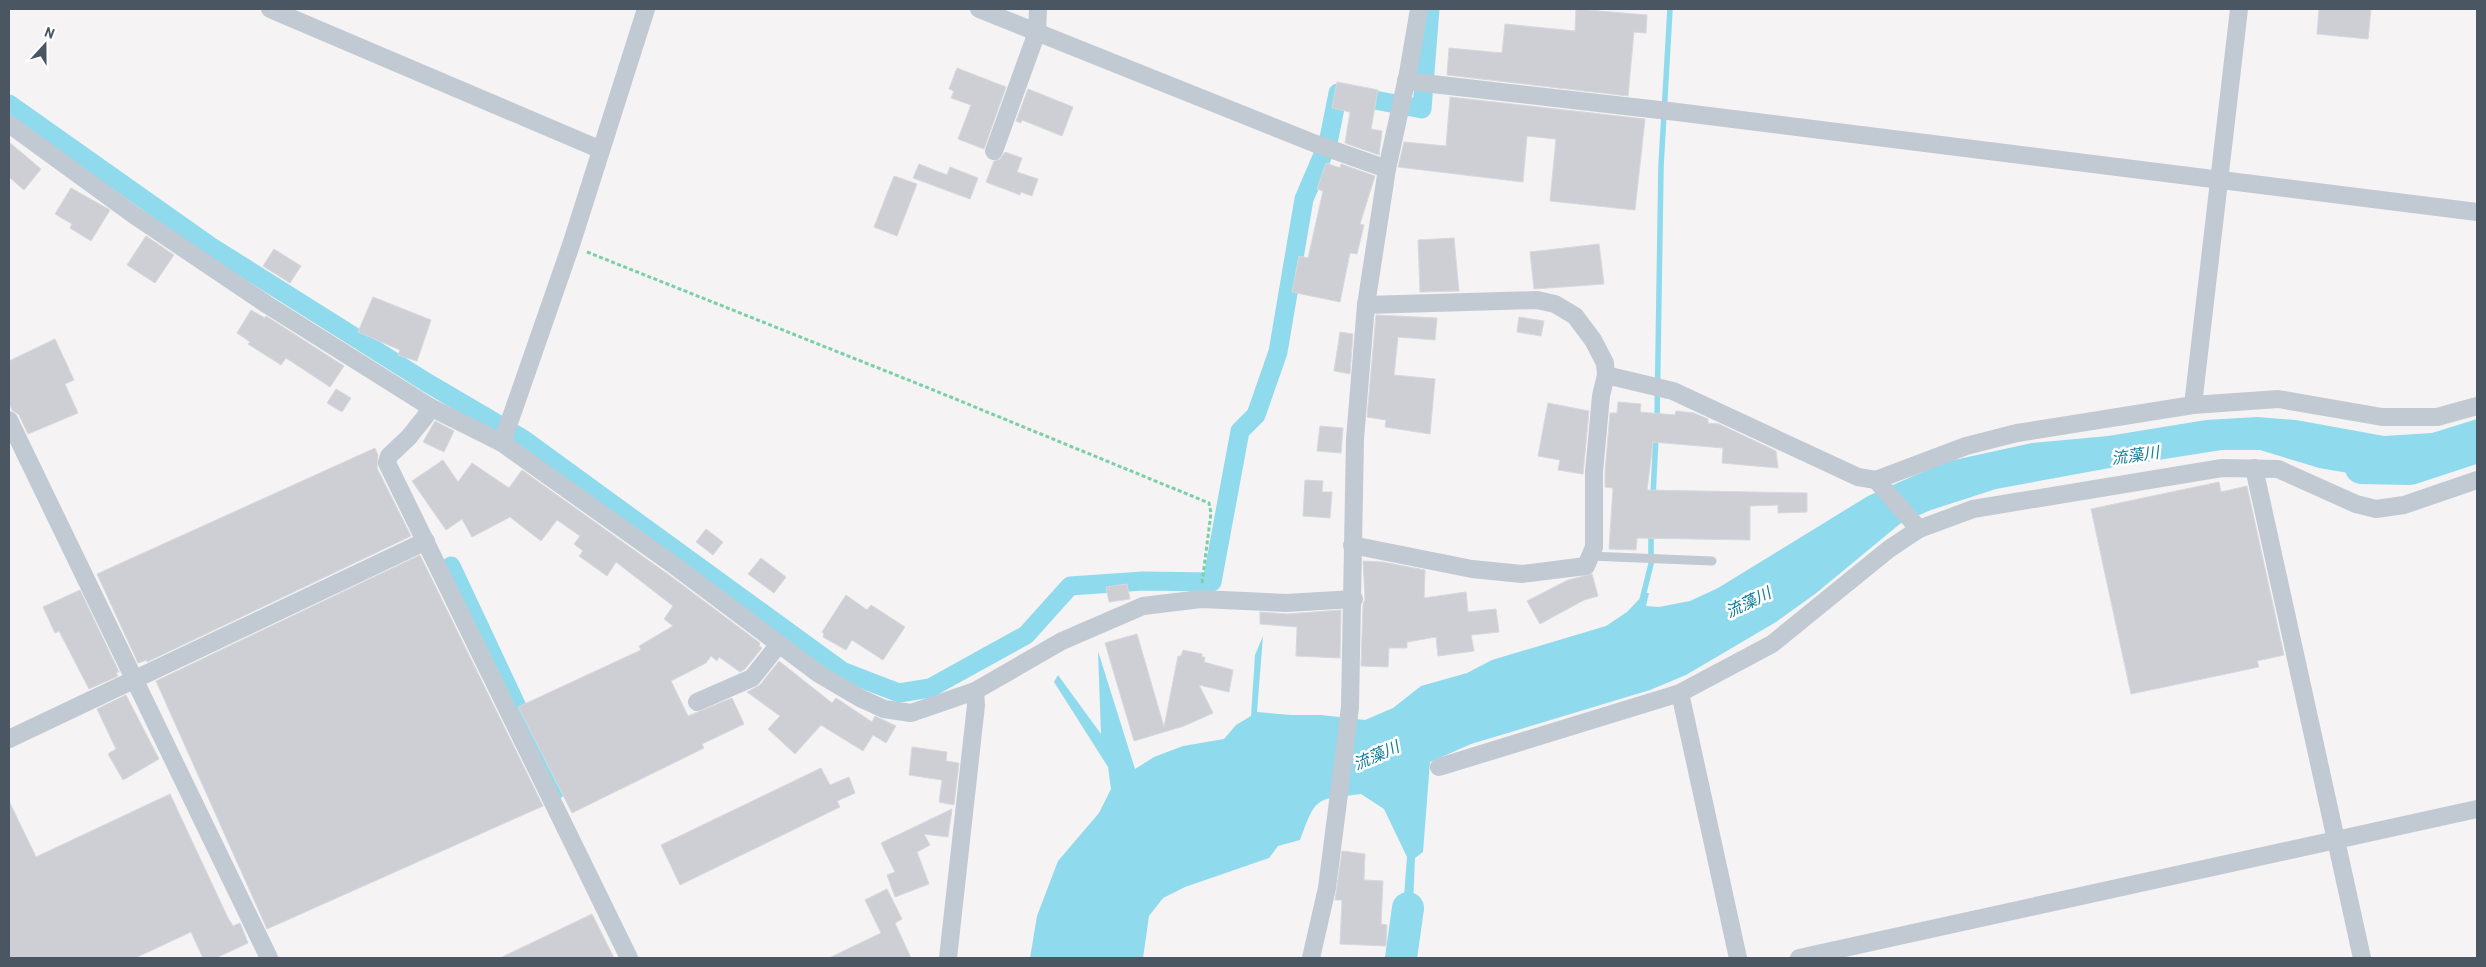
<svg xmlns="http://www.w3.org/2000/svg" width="2486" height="967" viewBox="0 0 2486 967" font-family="Barlow,'Noto Sans JP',sans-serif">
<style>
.water{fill:#90daee}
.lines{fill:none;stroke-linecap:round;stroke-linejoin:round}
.stream{stroke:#90daee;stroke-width:5.5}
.canal{stroke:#90daee;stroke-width:19}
.river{stroke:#90daee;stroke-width:32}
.building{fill:#cdcfd5;stroke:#d7d9de}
.path{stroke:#7ad0a6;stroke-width:3;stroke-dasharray:4 2.5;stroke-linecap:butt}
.lane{stroke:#c1cad2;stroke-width:9}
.street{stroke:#c1cad2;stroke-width:18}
.labels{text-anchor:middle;stroke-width:5;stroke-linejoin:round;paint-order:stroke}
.water-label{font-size:16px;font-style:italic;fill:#0c7c9b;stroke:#fff}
</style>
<rect width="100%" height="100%" fill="#f5f3f3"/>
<!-- water -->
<path class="water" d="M2257,417L2296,420L2384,436L2432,433L2477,419V454L2443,464L2360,475L2319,468L2260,450H2222L2126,465L1996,489L1931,510L1901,523L1815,594L1776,622L1686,675L1650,690L1471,744L1430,762L1423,852L1415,858L1413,906L1403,909L1407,857L1384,809L1361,794C1315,800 1317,795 1300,840L1278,846L1269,858L1185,887L1163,898L1149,916L1143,958H1030L1037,916L1058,861L1099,813L1111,789L1108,767L1054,682L1058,675L1101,734L1098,651L1135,769L1154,757L1183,746L1224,739L1236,725L1251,716L1255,655L1263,636L1257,712L1291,715H1321L1365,720L1393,708L1421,686L1467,673L1492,660L1606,626L1627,612L1645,593H1649L1646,606L1659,607L1690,601L1718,588L1868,496L1945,462L2032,443L2108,436L2206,420Z"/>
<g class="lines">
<!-- stream -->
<g class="stream">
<polyline points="1657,421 1661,166 1670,9"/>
<polyline points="1653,496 1656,436"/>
<polyline points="1642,600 1651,564 1651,533"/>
</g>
<!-- canal -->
<g class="canal">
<polyline points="9,104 210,246 426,382 523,439 842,671 899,693 930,688 1026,635 1070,586 1143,581 1212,582 1240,431 1256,415 1278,352 1304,199 1328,143 1338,93 1422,109 1430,9"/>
<polyline points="451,566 556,790"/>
</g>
<!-- river -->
<g class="river">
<polyline points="2361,468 2410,469 2477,447"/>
<polyline points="1401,958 1408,908"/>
</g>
</g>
<!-- building -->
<g class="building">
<polygon points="1576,9 1647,15 1646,33 1634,32 1628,96 1447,75 1449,48 1502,53 1505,24 1575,31"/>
<polygon points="2319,9 2371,9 2368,39 2317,34"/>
<polygon points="957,68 1006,87 984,149 958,139 971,105 951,98 954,91 949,89"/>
<polygon points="1337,82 1378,90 1371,129 1382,131 1379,155 1345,143 1350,112 1332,108"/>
<polygon points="1028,89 1073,107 1062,136 1022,120 1021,123 1016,121"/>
<polygon points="1450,97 1645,119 1635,210 1550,201 1556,139 1527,136 1523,182 1398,167 1404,142 1446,146"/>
<polygon points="9,142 41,169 24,190 9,177"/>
<polygon points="1005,152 1022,158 1017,172 1038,179 1032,196 1021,192 1020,195 986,182 994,161 1000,159"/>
<polygon points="1326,163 1340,168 1341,164 1375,176 1360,224 1364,225 1357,254 1350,253 1340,302 1292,292 1299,256 1308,258 1323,191 1317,189"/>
<polygon points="919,164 947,175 950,167 978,178 970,199 913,178"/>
<polygon points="894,176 917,184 897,236 874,227"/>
<polygon points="71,188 110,210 91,241 70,228 72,224 55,214"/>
<polygon points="146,236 174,255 155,283 127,265"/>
<polygon points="1454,238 1459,291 1420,292 1418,240"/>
<polygon points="1599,244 1604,284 1534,289 1530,252"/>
<polygon points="274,249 301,266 290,283 263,266"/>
<polygon points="373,297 431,320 417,361 398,355 400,350 358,332"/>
<polygon points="251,310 265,318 266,316 344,366 330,387 286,358 281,365 248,344 250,342 237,333"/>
<polygon points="1376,315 1437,318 1435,340 1398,337 1394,375 1435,379 1430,434 1385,427 1386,420 1367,417"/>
<polygon points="1519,317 1544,321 1541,336 1517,332"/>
<polygon points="1340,332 1353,334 1350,374 1334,371"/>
<polygon points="55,339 74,380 65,384 78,413 28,434 19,415 12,410 9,403 9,361"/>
<polygon points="336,389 351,398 342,412 327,403"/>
<polygon points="1618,402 1641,404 1640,412 1675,415 1676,411 1694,413 1708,419 1708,423 1719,424 1776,451 1778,468 1722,463 1723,448 1653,442 1647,490 1807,493 1807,512 1778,513 1778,505 1750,506 1750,540 1637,538 1636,550 1609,549 1613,488 1605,487 1605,472 1610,413 1617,413"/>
<polygon points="1548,403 1589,411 1583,474 1558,470 1560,460 1538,456"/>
<polygon points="435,421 454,431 444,452 423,442"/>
<polygon points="1320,426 1343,428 1341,453 1317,451"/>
<polygon points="375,448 378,455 377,468 411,536 147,662 147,660 138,663 97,574"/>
<polygon points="443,460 458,482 472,463 509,488 522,470 669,575 760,643 759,646 762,648 745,669 740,672 719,657 717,661 711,656 706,663 671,681 688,716 732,698 744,724 702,744 704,748 572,813 518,707 641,650 639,646 673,626 664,619 673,606 616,562 607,576 579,556 583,551 574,544 580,536 557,520 541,541 510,517 472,537 462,519 446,530 412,481"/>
<polygon points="1305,480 1323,481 1322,492 1332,492 1330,518 1303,516"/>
<polygon points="2219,482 2221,492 2247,486 2284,655 2257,661 2259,667 2131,694 2091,509"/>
<polygon points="706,529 723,542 713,555 696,542"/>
<polygon points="420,555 543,806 267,929 156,681"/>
<polygon points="761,558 786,577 774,593 748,574"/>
<polygon points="1363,561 1383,562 1425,570 1424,598 1466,592 1468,612 1496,609 1499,632 1471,635 1474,651 1438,656 1436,637 1407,642 1407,648 1389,648 1388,667 1361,666 1363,605 1365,599"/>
<polygon points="1592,574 1598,596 1584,600 1540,624 1527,601 1568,580"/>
<polygon points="1127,584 1130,599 1109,602 1106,587"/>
<polygon points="80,590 119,672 116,673 118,676 89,689 59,631 55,633 43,607"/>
<polygon points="846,595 867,610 871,605 905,627 883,660 852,640 846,650 823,637 824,634 822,632"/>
<polygon points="1341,610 1340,658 1296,656 1297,627 1260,624 1260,612 1287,614"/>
<polygon points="1137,634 1164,727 1178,656 1181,656 1183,650 1202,654 1202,657 1205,657 1204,662 1233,670 1229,692 1199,685 1213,713 1184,726 1134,741 1105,643"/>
<polygon points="779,661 832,703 836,698 872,722 875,716 896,726 886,743 873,735 863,751 821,725 795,754 768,729 780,716 747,692 760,685"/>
<polygon points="126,695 159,759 123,780 108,754 116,749 97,709"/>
<polygon points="912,747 947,752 946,761 959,763 954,805 939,802 942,780 909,775"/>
<polygon points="821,768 830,785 849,777 855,793 837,801 840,807 680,885 661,845"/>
<polygon points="170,794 228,918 233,926 240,923 248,943 216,958 203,958 191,932 135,958 9,958 9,801 36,857"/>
<polygon points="952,809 948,837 924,834 930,845 917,852 929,884 895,897 887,875 895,872 881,843"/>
<polygon points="1342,851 1365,854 1364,880 1383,881 1381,924 1387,925 1386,946 1340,944 1342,900 1335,900"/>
<polygon points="887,889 902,919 895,923 911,958 829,958 881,933 865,900"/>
<polygon points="592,914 614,958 500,958"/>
</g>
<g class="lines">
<!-- path -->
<polyline class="path" points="587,252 931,389 1209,503 1211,513 1202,583"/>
<!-- lane -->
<polyline class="lane" points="1590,556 1712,561"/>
<!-- street -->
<g class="street">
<polyline points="270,9 599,149"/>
<polyline points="979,9 1316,144 1387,169"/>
<polyline points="1406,81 1677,112 2477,212"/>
<polyline points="9,124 134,215 266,304 430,407 502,443 675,566 819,674 860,698 884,709 911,713 975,691 1062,641 1143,606 1201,599 1286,603 1354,599"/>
<polyline points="994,151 1037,32 1038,9"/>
<polyline points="1606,375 1673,391 1858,477 1876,480 1966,446 2017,433 2193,405 2239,9"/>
<polyline points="2193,405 2278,399 2382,417 2437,417 2477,406"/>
<polyline points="430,407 425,417 409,437 389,456 387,463 629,958"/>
<polyline points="9,420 269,958"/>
<polyline points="502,443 571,245 646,9"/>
<polyline points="2254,468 2362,958"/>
<polyline points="1876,480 1919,529"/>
<polyline points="1352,545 1472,569 1522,574 1586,566 1594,547 1594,472 1601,396 1606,375 1605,363 1593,340 1575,316 1555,304 1537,300 1366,305"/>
<polyline points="1680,693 1738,958"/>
<polyline points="697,702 752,678 779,644"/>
<polyline points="9,739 426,541"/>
<polyline points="1439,767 1680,693 1772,644 1889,549 1919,529 1973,509 2222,468 2278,469 2356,504 2376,509 2404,505 2477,480"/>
<polyline points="948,958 976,705 975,691"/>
<polyline points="1311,958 1327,888 1350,707 1355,439 1366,305 1387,169 1408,73 1419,9"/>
<polyline points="1799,958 2477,809"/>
</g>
</g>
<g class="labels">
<!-- water labels -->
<g class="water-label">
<text transform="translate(2135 455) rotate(-8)" y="6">流藻川</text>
<text transform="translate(1748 602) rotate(-26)" y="6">流藻川</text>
<text transform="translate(1376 755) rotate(-24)" y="6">流藻川</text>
</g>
</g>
<!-- border -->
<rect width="2486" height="967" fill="none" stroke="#4a5661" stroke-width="20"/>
<!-- north arrow -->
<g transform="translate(45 45) rotate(21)" stroke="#ffffff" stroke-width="4" paint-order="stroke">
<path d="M0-4L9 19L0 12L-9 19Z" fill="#4a5661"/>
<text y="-8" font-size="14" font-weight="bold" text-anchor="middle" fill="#4a5661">N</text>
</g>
</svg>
